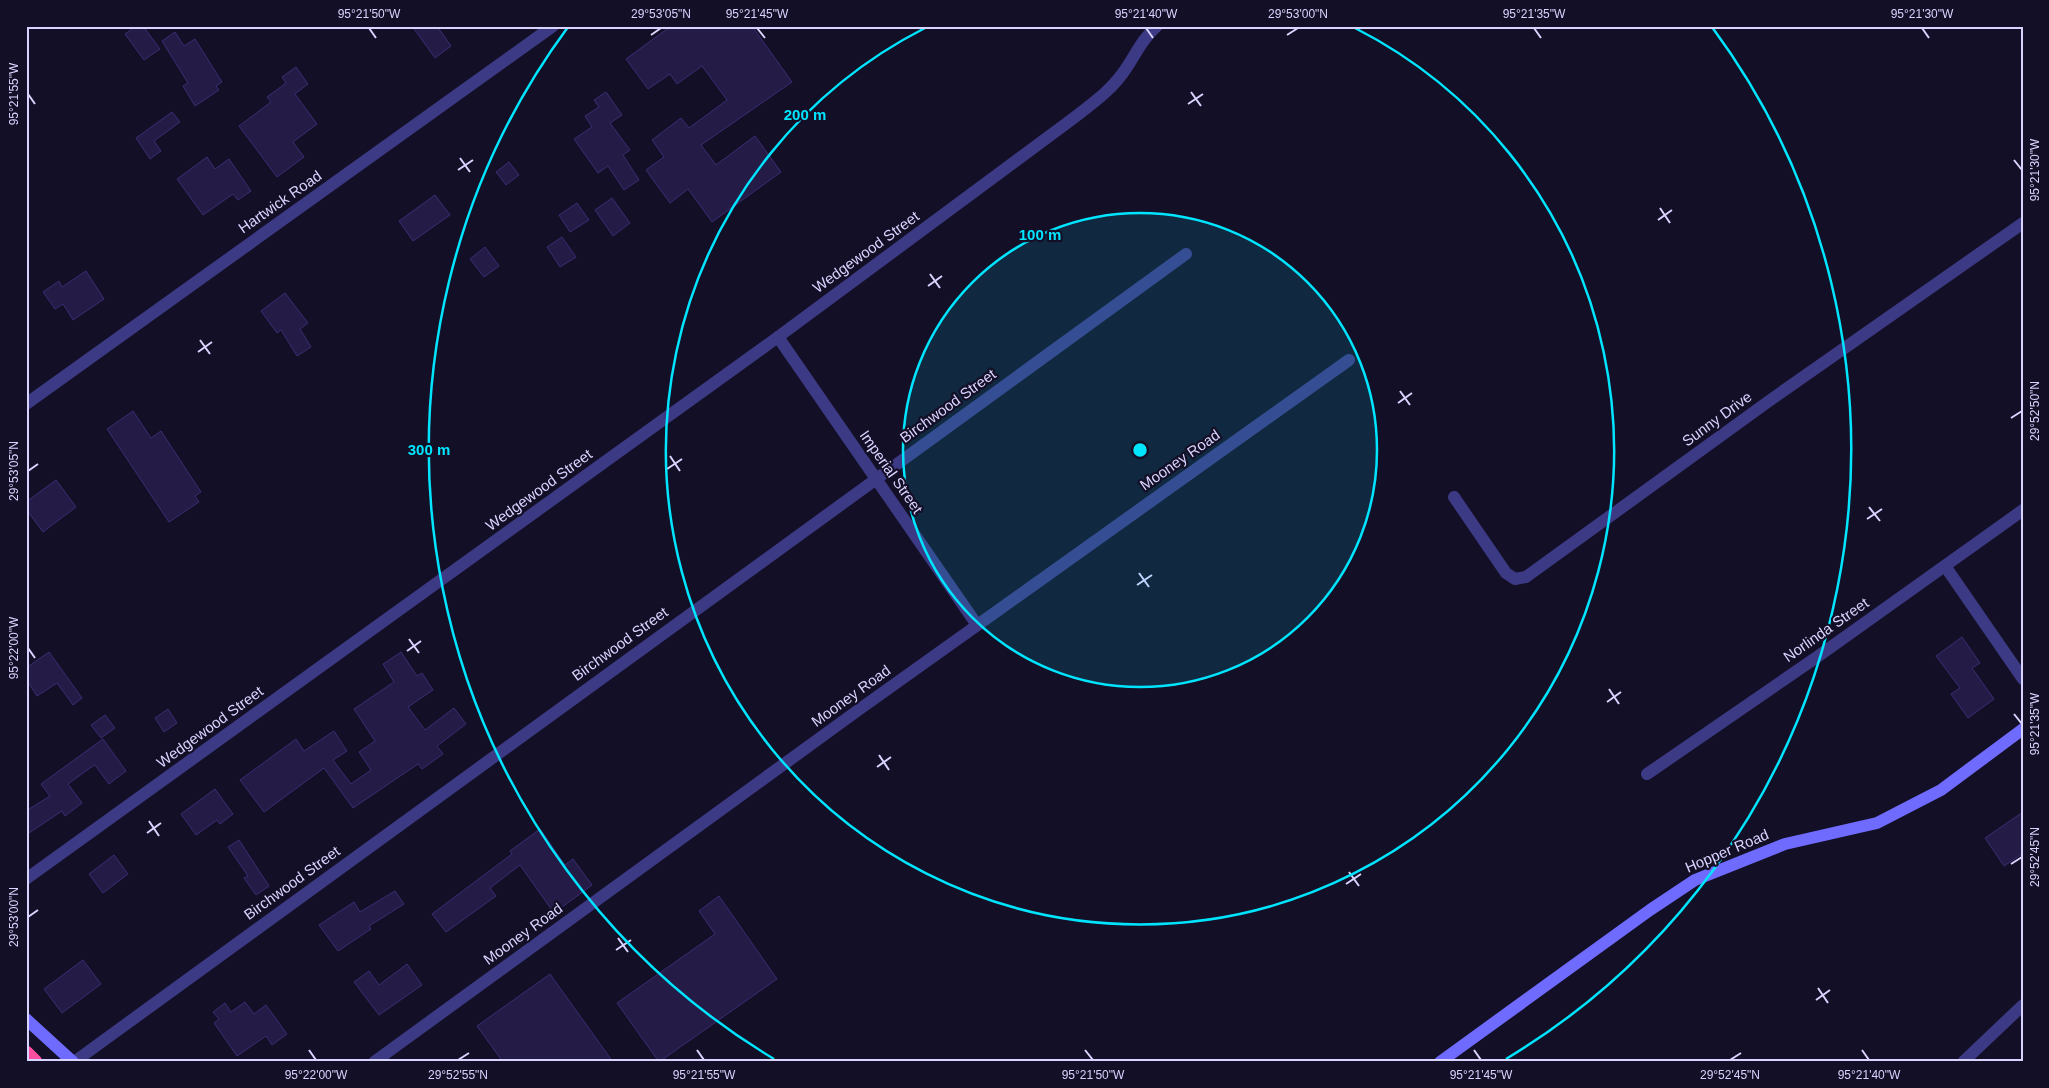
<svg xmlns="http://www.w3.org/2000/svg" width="2049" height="1088" viewBox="0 0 2049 1088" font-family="Arial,sans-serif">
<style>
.building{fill:#241b47;stroke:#3b2d73}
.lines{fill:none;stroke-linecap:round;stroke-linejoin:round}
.street{stroke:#3d3a85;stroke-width:12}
.secondary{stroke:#6f6bff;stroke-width:12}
.highway{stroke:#ff4fa3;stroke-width:15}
.ticks{fill:none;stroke:#d9d4ff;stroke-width:2}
.ring{fill:none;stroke:#00e5ff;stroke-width:2.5}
.labels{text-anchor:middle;stroke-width:4.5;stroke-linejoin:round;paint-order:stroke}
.street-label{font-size:15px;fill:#d9d4ff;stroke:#130f26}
.centre{fill:#00e5ff;stroke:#130f26;stroke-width:2.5}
.ring-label{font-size:15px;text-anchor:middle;font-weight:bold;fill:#00e5ff;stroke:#130f26;stroke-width:4.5;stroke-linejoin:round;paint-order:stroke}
.neatline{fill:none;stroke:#d9d4ff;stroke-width:2}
.ticks-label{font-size:12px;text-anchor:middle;fill:#d9d4ff}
</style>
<rect width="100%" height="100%" fill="#130f26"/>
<!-- building -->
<g class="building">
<polygon points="136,26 143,26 160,49 144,60 125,34"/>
<polygon points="412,26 437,26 451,46 435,58"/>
<polygon points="671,26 752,26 792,82 701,145 716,165 755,136 781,172 712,222 688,189 670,203 646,170 664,157 652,140 681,118 689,128 727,100 702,66 677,84 670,74 648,89 626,59"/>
<polygon points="175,32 184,46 195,39 222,82 216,86 219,90 195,106 183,86 188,83 162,41"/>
<polygon points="296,67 308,84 295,94 317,124 293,142 304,157 277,177 239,126 271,102 267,97 286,83 282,77"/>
<polygon points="606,92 622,115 610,123 630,150 623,155 639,180 624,190 608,166 598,173 574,139 592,127 585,116 599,107 594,100"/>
<polygon points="172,112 180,122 154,141 161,151 150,159 136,138"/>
<polygon points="207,157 215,169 229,159 251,191 238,200 233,194 203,215 177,179"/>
<polygon points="509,162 519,175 506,185 496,172"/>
<polygon points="435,195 450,215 413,241 399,221"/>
<polygon points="612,198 630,223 613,236 595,210"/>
<polygon points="577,203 589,220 570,232 559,215"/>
<polygon points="562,237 576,257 560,267 547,247"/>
<polygon points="485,247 499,266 484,277 470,259"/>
<polygon points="86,271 104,299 73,320 63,304 55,309 43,292 59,281 62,287"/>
<polygon points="285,293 308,323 300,329 311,347 297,356 281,330 277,333 261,311"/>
<polygon points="133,411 151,438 161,431 201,492 195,496 199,502 169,522 107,429"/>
<polygon points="56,480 76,507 43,532 26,509 26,502"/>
<polygon points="1962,637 1980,663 1972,668 1994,699 1968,718 1951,694 1960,688 1936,656"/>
<polygon points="49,652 82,698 73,705 57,683 37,696 26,679 26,668"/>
<polygon points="401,652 417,676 422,673 433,690 408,707 425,730 454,708 466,724 437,746 443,754 422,769 418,764 353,808 324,768 264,812 240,780 296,739 304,751 334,731 347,751 333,760 351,784 371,770 359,752 375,741 354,709 394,682 383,664"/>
<polygon points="168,709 177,723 164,732 155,718"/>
<polygon points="105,715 115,728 101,738 91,725"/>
<polygon points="103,739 126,771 109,784 95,765 90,768 68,784 82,803 65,816 62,811 26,835 26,811 50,796 41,784"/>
<polygon points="215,789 233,814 220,824 217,820 196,835 181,814"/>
<polygon points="2023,812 2023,853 2004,866 1985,838"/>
<polygon points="540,829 565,865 573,859 592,885 554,913 520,865 490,888 496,896 446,932 432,914 512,854 510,851"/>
<polygon points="239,840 269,886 256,895 244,878 248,876 228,847"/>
<polygon points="114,855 128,874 103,893 89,874"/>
<polygon points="395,891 404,904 369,926 371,929 338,951 319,925 354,902 360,912"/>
<polygon points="719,896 777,979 659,1062 617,1003 715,934 699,911"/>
<polygon points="83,960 101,984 62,1013 44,989"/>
<polygon points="407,964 422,985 379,1015 354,982 369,971 379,985"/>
<polygon points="550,974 613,1062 503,1062 477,1026"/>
<polygon points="245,1002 254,1014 266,1005 287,1034 272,1045 266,1036 237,1056 214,1023 219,1019 213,1012 225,1003 231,1012"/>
</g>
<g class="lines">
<!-- street -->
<g class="street">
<polyline points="778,337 977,625"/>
<polyline points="26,404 553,26"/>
<polyline points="1454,497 1506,573 1515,579 1526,577 1769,401 2023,223"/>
<polyline points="1945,566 2023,679"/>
<polyline points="1647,774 1817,657 2023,510"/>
<path d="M26,879L778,337L1067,123C1089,106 1112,91 1127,67C1137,52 1143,38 1157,26"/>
<polyline points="74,1062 1186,254"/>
<polyline points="374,1062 857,711 1349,360"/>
<polyline points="1963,1062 2023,1005"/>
</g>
<!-- secondary -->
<g class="secondary">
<polyline points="26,1019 73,1062"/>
<polyline points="1440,1062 1650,910 1695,880 1785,844 1877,823 1941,790 2023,729"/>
</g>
<!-- highway -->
<polyline class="highway" points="26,1053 35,1062"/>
</g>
<!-- ticks -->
<path class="ticks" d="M369,28L376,38M757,28L765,38M1146,28L1153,38M1534,28L1541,38M1922,28L1929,38M651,35L661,28M1287,35L1298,28M1191,92L1201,106M28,94L35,104M1188,104L1203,94M460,158L470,172M2014,160L2022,170M458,170L473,160M1660,208L1670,223M1658,220L1672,210M930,274L940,288M928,286L942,276M200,340L210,354M198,352L212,342M1400,391L1410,405M1398,403L1412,393M2011,418L2022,411M670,456L680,471M667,469L682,459M28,471L38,464M1869,507L1880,521M1867,519L1882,509M1139,573L1149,587M1137,585L1152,575M409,639L419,653M28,648L35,658M407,651L421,641M1609,689L1619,704M1607,702L1621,692M2014,714L2022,724M879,755L889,770M877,767L891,757M149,821L159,836M147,833L161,823M2011,864L2022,857M1349,872L1359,886M1346,884L1361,874M28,917L38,910M618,938L628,952M616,950L631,940M1818,988L1828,1003M1816,1000L1830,990M309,1050L316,1060M697,1050L704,1060M1085,1050L1093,1060M1474,1050L1481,1060M1862,1050L1869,1060M458,1060L469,1053M1730,1060L1741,1053"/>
<!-- distance rings -->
<circle cx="1140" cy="450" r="237" fill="#00e5ff" fill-opacity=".12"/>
<g class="ring">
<circle cx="1140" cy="450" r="237"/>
<path d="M1355 28A474 474 0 1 1 925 28"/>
<path d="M774 1059A711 711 0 0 1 568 27M1712 27A711 711 0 0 1 1506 1059"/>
</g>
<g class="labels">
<!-- street labels -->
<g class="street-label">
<text transform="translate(280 202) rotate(-35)" y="5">Hartwick Road</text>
<text transform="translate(866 252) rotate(-36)" y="5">Wedgewood Street</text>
<text transform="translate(948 406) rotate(-36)" y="5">Birchwood Street</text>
<text transform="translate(1717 419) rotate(-36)" y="5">Sunny Drive</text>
<text transform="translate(1180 460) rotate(-35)" y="5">Mooney Road</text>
<text transform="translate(891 472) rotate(55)" y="5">Imperial Street</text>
<text transform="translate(539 490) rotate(-36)" y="5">Wedgewood Street</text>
<text transform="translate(1826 630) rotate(-35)" y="5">Norlinda Street</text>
<text transform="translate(620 644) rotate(-36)" y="5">Birchwood Street</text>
<text transform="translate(851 696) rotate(-36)" y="5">Mooney Road</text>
<text transform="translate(210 727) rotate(-36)" y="5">Wedgewood Street</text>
<text transform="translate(1727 851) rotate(-23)" y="5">Hopper Road</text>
<text transform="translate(292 883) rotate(-36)" y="5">Birchwood Street</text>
<text transform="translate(523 934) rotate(-36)" y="5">Mooney Road</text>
</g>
</g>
<circle cx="1140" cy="450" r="8" class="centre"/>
<g class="ring-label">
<text x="805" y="120">200 m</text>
<text x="1040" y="240">100 m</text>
<text x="429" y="455">300 m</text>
</g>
<!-- border -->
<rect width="2049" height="1088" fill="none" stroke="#130f26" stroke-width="55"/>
<rect x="28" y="28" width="1994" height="1032" class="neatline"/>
<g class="ticks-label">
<text x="369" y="18">95°21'50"W</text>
<text x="661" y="18">29°53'05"N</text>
<text x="757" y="18">95°21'45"W</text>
<text x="1146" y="18">95°21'40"W</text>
<text x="1298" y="18">29°53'00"N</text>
<text x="1534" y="18">95°21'35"W</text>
<text x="1922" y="18">95°21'30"W</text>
<text transform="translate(14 94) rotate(-90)" y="4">95°21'55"W</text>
<text transform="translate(2035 170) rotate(-90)" y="4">95°21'30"W</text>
<text transform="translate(2035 411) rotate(-90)" y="4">29°52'50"N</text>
<text transform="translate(14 471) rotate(-90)" y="4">29°53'05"N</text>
<text transform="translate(14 648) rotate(-90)" y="4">95°22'00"W</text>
<text transform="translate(2035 724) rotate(-90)" y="4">95°21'35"W</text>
<text transform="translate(2035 857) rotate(-90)" y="4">29°52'45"N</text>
<text transform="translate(14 917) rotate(-90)" y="4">29°53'00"N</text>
<text x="316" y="1079">95°22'00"W</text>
<text x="458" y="1079">29°52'55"N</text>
<text x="704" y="1079">95°21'55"W</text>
<text x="1093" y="1079">95°21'50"W</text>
<text x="1481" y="1079">95°21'45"W</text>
<text x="1730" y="1079">29°52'45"N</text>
<text x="1869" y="1079">95°21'40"W</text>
</g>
</svg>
